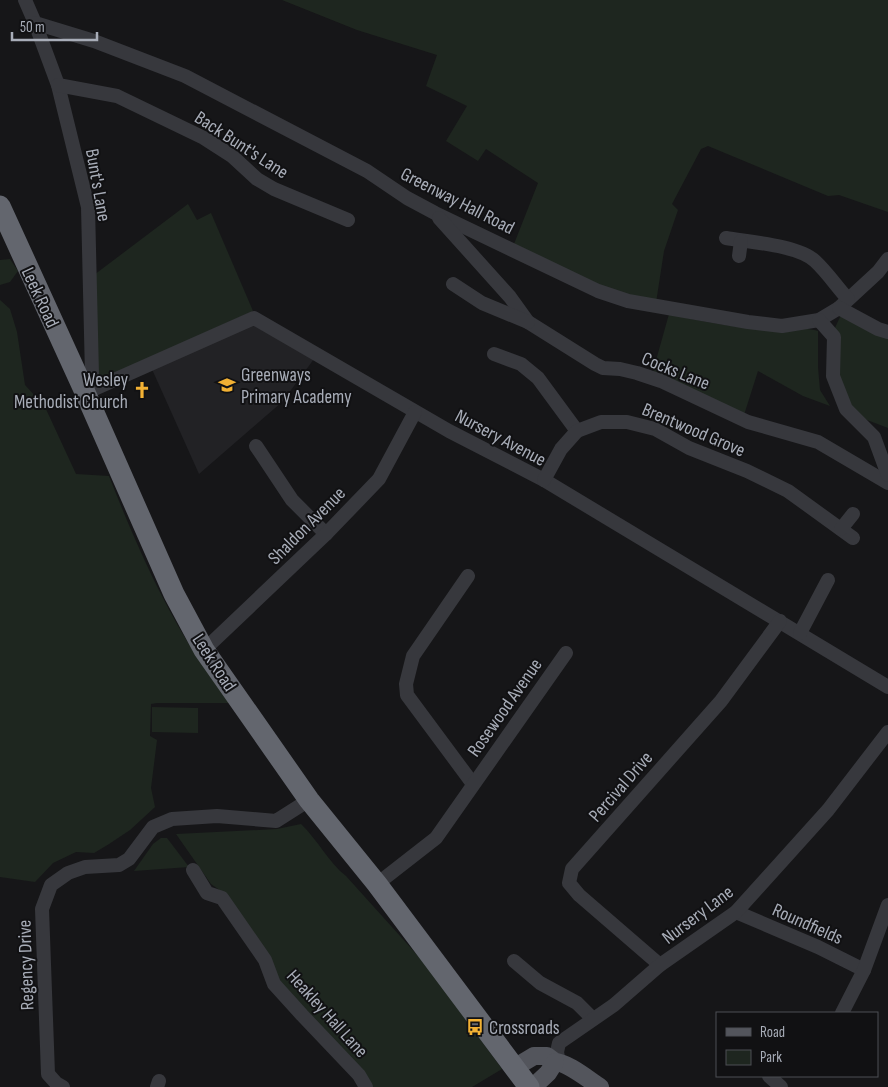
<svg xmlns="http://www.w3.org/2000/svg" width="888" height="1087" viewBox="0 0 888 1087" font-family="'Sofia Sans Condensed',sans-serif">
<style>
.built{fill:#222225}
.green{fill:#1e261f}
.lines{fill:none;stroke-linecap:round;stroke-linejoin:round}
.minor{stroke:#37383d;stroke-width:14}
.major{stroke:#53555c;stroke-width:18}
.highway{stroke:#63666e;stroke-width:21}
.labels{text-anchor:middle;stroke-width:4;stroke-linejoin:round;paint-order:stroke}
.street-label{font-size:19px;fill:#a8adb8;stroke:#111113}
.poi-label{font-size:19px;fill:#a8adb8;stroke:#111113;text-anchor:start}
</style>
<rect width="100%" height="100%" fill="#161618"/>
<!-- built -->
<polygon class="built" points="248,325 261,327 314,359 282,402 199,474 151,367"/>
<!-- green -->
<g class="green">
<polygon points="282,0 888,0 888,212 839,195 828,196 708,146 701,149 672,204 678,210 664,251 656,303 593,284 514,244 538,183 486,149 478,161 446,141 467,106 426,86 437,55 357,30"/>
<polygon points="188,204 197,220 211,213 253,311 98,381 94,275"/>
<polygon points="10,259 18,271 10,282 0,285 0,260"/>
<path d="M0,300L10,309L17,332L25,385L45,407L76,474L109,476C131,532 156,590 187,641C200,663 218,683 233,703H157L151,704L150,736L157,740L151,788L155,807L130,830L109,844L94,853L76,852L53,863L35,882L0,877Z"/>
<path d="M669,314C703,322 737,328 772,330C787,332 803,326 818,331V367L820,390L830,406L803,396L758,371L744,415L653,371Z"/>
<polygon points="845,316 888,336 888,428 854,415 836,371 834,330 840,317"/>
<polygon points="152,707 198,708 198,733 152,732"/>
<path d="M301,824C317,839 329,863 346,876L428,967L502,1069L472,1087H368L277,983L228,896L211,884L176,834L277,829Z"/>
<polygon points="161,838 167,838 189,867 134,871 153,844"/>
</g>
<g class="lines">
<!-- minor -->
<g class="minor">
<polyline points="25,0 35,23 94,41 185,76 367,171 407,198 435,213 598,291 628,301 748,322 782,326 819,320 839,308 878,272 888,259"/>
<polyline points="35,23 58,85 88,207 92,375 94,389"/>
<polyline points="58,85 117,96 204,138 232,156 257,179 274,189 348,220"/>
<polyline points="439,218 510,297 528,322 595,364 603,368 620,369 637,373 661,381 748,422 818,442 888,483"/>
<path d="M726,238C749,242 798,245 815,261C827,272 837,287 848,299"/>
<polyline points="739,256 741,241"/>
<polyline points="453,284 482,303 528,322"/>
<polyline points="839,308 878,329 888,332"/>
<polyline points="819,320 834,337 833,376 846,409 874,437 888,475"/>
<polyline points="494,354 521,364 538,378 577,431"/>
<polyline points="84,390 94,389 254,318 449,431 544,480 888,687"/>
<polyline points="256,446 292,500 326,534"/>
<polyline points="544,480 561,449 577,431 601,422 627,422 655,429 689,448 747,471 788,491 853,538"/>
<polyline points="841,529 853,514"/>
<polyline points="468,576 413,656 406,684 407,695 473,784"/>
<polyline points="800,633 828,580"/>
<polyline points="204,650 326,534 379,479 415,412"/>
<polyline points="193,870 207,893 222,898 265,960 274,984 302,1015 359,1075 366,1087"/>
<polyline points="377,884 436,838 566,653"/>
<polyline points="736,912 818,947 864,970"/>
<polyline points="514,961 540,983 577,1003 593,1019"/>
<polyline points="660,965 579,895 569,883 572,869 721,701 780,621"/>
<polyline points="842,1013 864,970 888,905"/>
<polyline points="559,1062 557,1052 559,1043 614,1005 660,965 736,912 828,810 888,732"/>
<polyline points="769,1076 781,1087"/>
<polyline points="63,1087 56,1083 48,1074 42,909 51,885 68,873 85,867 119,865 129,859 153,827 172,819 217,816 276,821 309,800"/>
<polyline points="157,1087 159,1081"/>
</g>
<!-- major -->
<g class="major">
<path d="M514,1068L534,1056H547L555,1062C567,1062 589,1080 600,1087"/>
<polyline points="533,1087 548,1073 555,1062"/>
</g>
<!-- highway -->
<polyline class="highway" points="0,206 84,390 174,594 204,650 309,800 377,884 529,1087"/>
</g>
<!-- icons -->
<defs>
<g id="school-bare" transform="scale(1.35)"><path d="M0-5L7-2L0 1L-7-2ZM-4 1L0 2.5L4 1V4Q0 6-4 4Z" fill="#f2b134" stroke="#111113" stroke-width="2.5" paint-order="stroke"/></g>
<g id="church-bare" transform="scale(1.35)"><path d="M-1.2-6h2.4v3.5h3.3v2.4h-3.3V6h-2.4V-.1h-3.3v-2.4h3.3Z" fill="#f2b134" stroke="#111113" stroke-width="2.5" paint-order="stroke"/></g>
<g id="bus-bare" transform="scale(1.35)"><path d="M-5-6H5V4H4V6H2V4H-2V6H-4V4H-5ZM-3.5-4V0h7V-4ZM-3.5 1.2v1.5H-2V1.2ZM2 1.2v1.5H3.5V1.2Z" fill="#f2b134" stroke="#111113" stroke-width="2.5" paint-order="stroke"/></g>
</defs>
<g fill-rule="evenodd">
<use href="#school-bare" x="227" y="385"/>
<use href="#church-bare" x="142" y="390"/>
<use href="#bus-bare" x="475" y="1027"/>
</g>
<g class="labels">
<!-- street labels -->
<g class="street-label">
<text transform="translate(242 144) rotate(33)" y="7">Back Bunt's Lane</text>
<text transform="translate(99 185) rotate(80)" y="7">Bunt's Lane</text>
<text transform="translate(458 200) rotate(27)" y="7">Greenway Hall Road</text>
<text transform="translate(41 297) rotate(65)" y="7">Leek Road</text>
<text transform="translate(676 370) rotate(22)" y="7">Cocks Lane</text>
<text transform="translate(694 429) rotate(23)" y="7">Brentwood Grove</text>
<text transform="translate(501 437) rotate(28)" y="7">Nursery Avenue</text>
<text transform="translate(306 525) rotate(-45)" y="7">Shaldon Avenue</text>
<text transform="translate(215 662) rotate(57)" y="7">Leek Road</text>
<text transform="translate(504 707) rotate(-55)" y="7">Rosewood Avenue</text>
<text transform="translate(620 786) rotate(-49)" y="7">Percival Drive</text>
<text transform="translate(697 914) rotate(-37)" y="7">Nursery Lane</text>
<text transform="translate(808 923) rotate(24)" y="7">Roundfields</text>
<text transform="translate(25 965) rotate(-92)" y="7">Regency Drive</text>
<text transform="translate(328 1013) rotate(48)" y="7">Heakley Hall Lane</text>
</g>
<!-- poi labels -->
<g class="poi-label">
<text x="241" y="381">Greenways<tspan x="241" dy="22">Primary Academy</tspan></text>
<text x="128" y="386" text-anchor="end">Wesley<tspan x="128" dy="22">Methodist Church</tspan></text>
<text x="489" y="1034">Crossroads</text>
</g>
</g>
<!-- legend -->
<rect x="716" y="1012" width="162" height="65" fill="#111113" stroke="#4d4f55"/>
<rect x="726" y="1028" width="25" height="8" fill="#53555c" stroke="#4d4f55"/>
<text x="760" y="1037" font-size="15" fill="#a8adb8">Road</text>
<rect x="726" y="1050" width="25" height="15" fill="#1e261f" stroke="#4d4f55"/>
<text x="760" y="1062" font-size="15" fill="#a8adb8">Park</text>
<!-- scale -->
<path d="M12 32v8h85v-8" fill="none" stroke="#a8adb8" stroke-width="2.5"/>
<text x="20" y="32" font-size="15" fill="#a8adb8" stroke="#111113" stroke-width="4" paint-order="stroke">50 m</text>
</svg>
